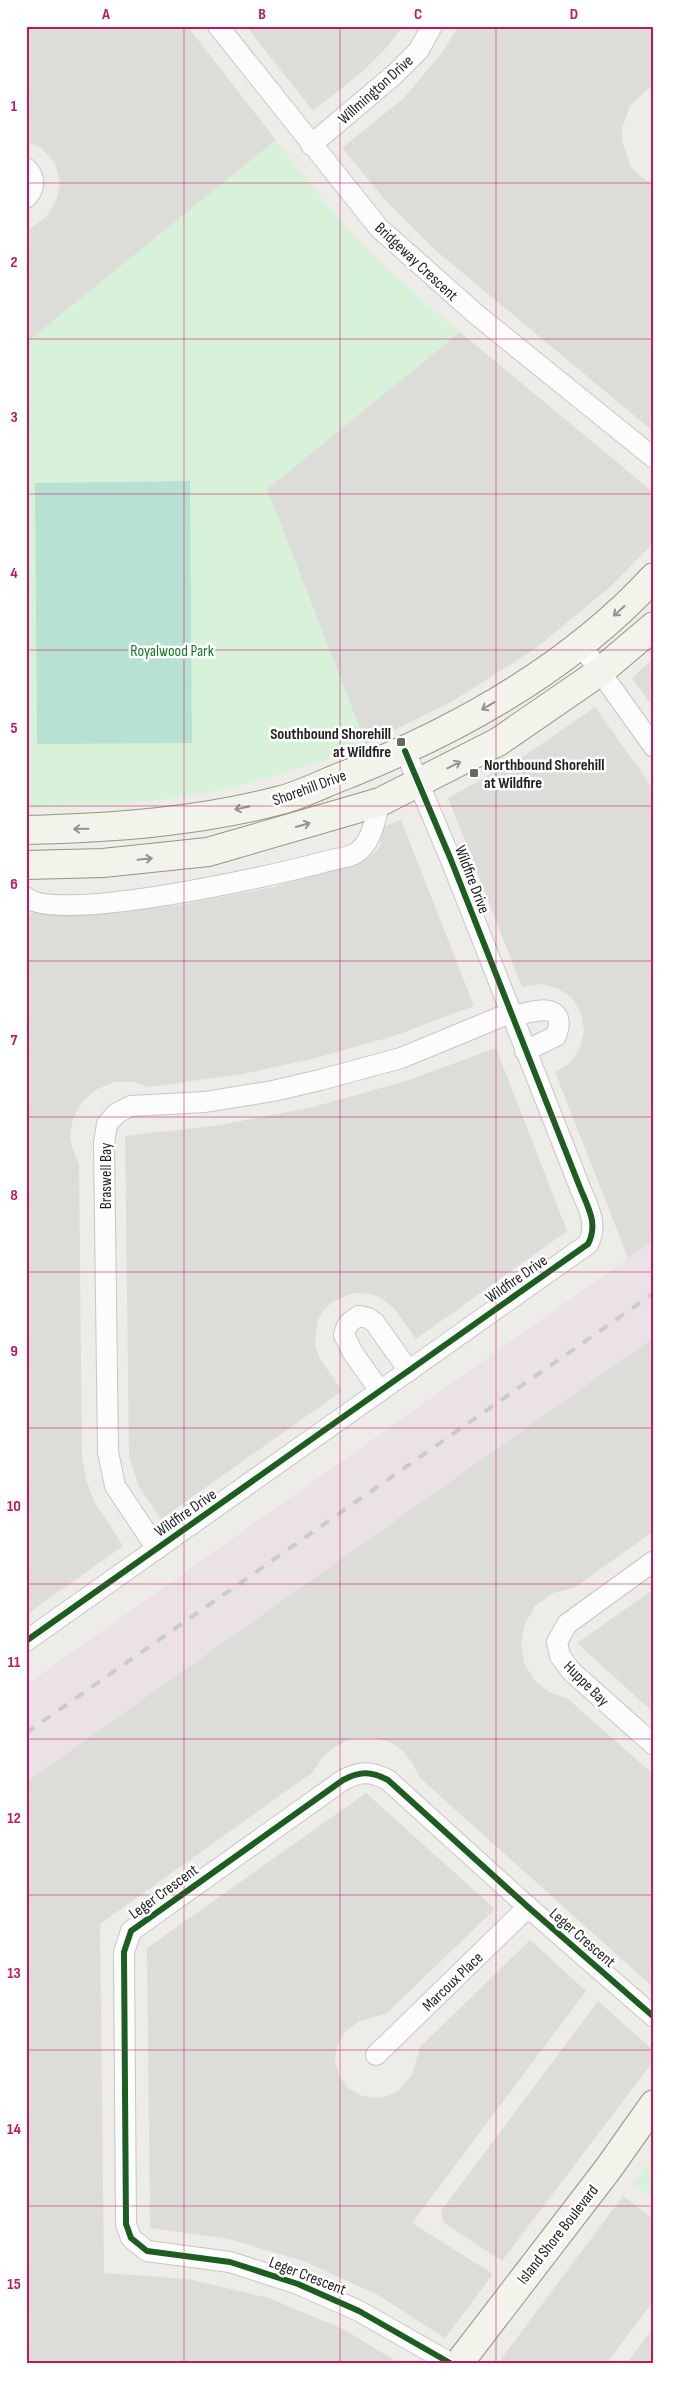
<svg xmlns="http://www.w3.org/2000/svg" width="680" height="2389" viewBox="0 0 680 2389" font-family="'Sofia Sans Condensed',sans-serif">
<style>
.residential{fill:#dcdcd9}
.industrial{fill:#eae2e6}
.park{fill:#d8f2da}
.pitch{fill:#b7e2d3}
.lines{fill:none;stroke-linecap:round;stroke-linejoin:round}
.street-casing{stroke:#c6c6c4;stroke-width:22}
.secondary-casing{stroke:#939681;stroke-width:30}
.street{stroke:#fcfcfc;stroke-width:20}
.secondary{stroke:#f2f3eb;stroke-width:28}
.rail{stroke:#cbcbca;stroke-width:4;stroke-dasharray:10 10;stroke-linecap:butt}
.cycleway-casing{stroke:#fff;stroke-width:9}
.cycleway{stroke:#1b5e20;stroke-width:6}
.oneway{stroke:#93948f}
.grid{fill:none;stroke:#c2185b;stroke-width:1;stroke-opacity:0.55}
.poi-dot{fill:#676765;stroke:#fff;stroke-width:2}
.labels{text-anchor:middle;stroke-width:5;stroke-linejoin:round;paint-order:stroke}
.street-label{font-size:16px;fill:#1f1f1f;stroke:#fff}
.park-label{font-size:16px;fill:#137824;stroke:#fff}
.poi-label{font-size:16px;font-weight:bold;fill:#1f1f1f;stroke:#fff;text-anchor:end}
.neatline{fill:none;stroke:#c2185b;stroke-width:2}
.grid-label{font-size:16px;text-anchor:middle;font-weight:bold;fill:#c2185b}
</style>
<rect width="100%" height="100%" fill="#edece8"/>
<!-- residential -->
<g class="residential">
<polygon points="26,26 187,26 276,140 26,343 26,232 47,216 56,201 60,184 55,163 41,148 26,141"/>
<polygon points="246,26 403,26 387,47 363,71 313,111"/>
<polygon points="459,26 654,26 654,83 630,106 622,128 622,140 630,165 637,174 654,185 654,432 434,249 386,201 342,148 404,98 441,54"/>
<polygon points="460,332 654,493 654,542 611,586 536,648 453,701 364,745 365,742 267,489"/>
<polygon points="654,658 654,709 632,678"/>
<polygon points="595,707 654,790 654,1240 628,1258 555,1072 570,1063 580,1048 584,1031 581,1013 572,998 557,988 540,984 522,987 448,798 524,756"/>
<polygon points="401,820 474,1006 394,1036 312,1059 242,1074 149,1087 133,1082 115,1082 97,1089 82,1102 73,1118 70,1135 73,1150 79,1164 82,1457 86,1479 94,1501 123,1546 26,1615 26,913 109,913 179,905 274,887 366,858 375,853 380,846 382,827"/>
<polygon points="496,1048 567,1231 416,1339 394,1308 380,1297 370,1294 353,1293 332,1302 323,1311 317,1322 315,1345 320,1359 342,1391 161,1519 138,1485 129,1455 125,1136 220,1125 313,1107 406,1081"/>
<polygon points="654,1337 654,1531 574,1588 553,1593 535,1606 525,1623 521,1643 524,1663 534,1680 549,1692 568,1699 654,1775 654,1988 420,1778 413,1764 403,1751 390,1742 374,1738 353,1738 334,1747 322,1758 313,1772 100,1924 104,2273 188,2279 269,2298 345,2330 399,2363 26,2363 26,1782"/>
<polygon points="654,1589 654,1713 577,1643"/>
<polygon points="366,1793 495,1909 387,2013 359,2021 344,2033 337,2046 335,2061 339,2076 348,2088 360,2095 374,2098 388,2096 400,2089 412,2075 420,2047 530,1940 586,1991 412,2223 493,2274 445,2338 378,2295 306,2262 229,2239 150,2228 147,1948"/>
<polygon points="598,2001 654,2051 654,2060 502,2261 443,2222 441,2211"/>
<polygon points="623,2196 654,2219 654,2300 607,2363 498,2363"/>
<polygon points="654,2327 654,2363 627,2363"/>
</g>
<!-- industrial -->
<polygon class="industrial" points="654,1240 654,1337 26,1782 26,1685"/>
<!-- park -->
<g class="park">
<path d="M276,140C301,171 324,203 351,232C384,268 422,300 460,332L267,489L365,742L364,745C305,767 244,788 181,797C130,804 78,807 26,808V343Z"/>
<polygon points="654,2155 654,2199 633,2183"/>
</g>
<!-- pitch -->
<polygon class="pitch" points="190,481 192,743 37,744 35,483"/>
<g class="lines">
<!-- street casing -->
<g class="street-casing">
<g id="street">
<polyline points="218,26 379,228 477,315 654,458"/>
<polyline points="311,145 395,74 419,50 432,26"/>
<path d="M26,168C36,177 35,189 26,198"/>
<polyline points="581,645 654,747"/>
<path d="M26,897C56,925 280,874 324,862C333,859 348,858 356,853C372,843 375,819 380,802"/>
<path d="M512,1017C531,1011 569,999 556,1036L525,1051"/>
<path d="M380,1391L353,1353L344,1335C346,1325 350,1321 359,1316L368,1318L375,1323L409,1371"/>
<polyline points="157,1549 115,1486 108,1452 104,1143 107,1124 117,1113 131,1106 205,1102 273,1091 320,1080 401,1058 510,1013"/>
<polyline points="654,1561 567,1624 557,1642 560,1656 572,1672 654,1745"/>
<path d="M26,1641L588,1244C599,1223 587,1206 579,1185L451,860L405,751"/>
<polyline points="376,2055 528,1907"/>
<path d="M450,2363L359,2311L298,2284L230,2262L147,2251L131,2238L126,2224L124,1952L131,1931L343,1780C360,1771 371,1771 388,1780L528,1907L654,2017"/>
</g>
</g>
<!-- secondary casing -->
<g class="secondary-casing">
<g id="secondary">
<path d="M26,830C112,828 198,822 281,800C304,794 326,782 348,774C461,729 571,667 654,577"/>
<polyline points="26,865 103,863 208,852 380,802 498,742 601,671 654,626"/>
<polyline points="459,2363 608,2169 654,2104"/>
</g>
</g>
<!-- street -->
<use href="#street" class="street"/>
<!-- secondary -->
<use href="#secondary" class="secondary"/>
<!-- rail -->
<polyline class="rail" points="26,1733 654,1293"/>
<!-- cycleway casing -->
<g class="cycleway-casing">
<g id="cycleway">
<path d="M26,1641L588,1244C599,1223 587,1206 579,1185L451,860L405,751"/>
<path d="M450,2363L359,2311L298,2284L230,2262L147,2251L131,2238L126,2224L124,1952L131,1931L343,1780C360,1771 371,1771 388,1780L528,1907L654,2017"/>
</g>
</g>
<!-- cycleway -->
<use href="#cycleway" class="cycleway"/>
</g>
<!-- one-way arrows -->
<defs><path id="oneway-shaft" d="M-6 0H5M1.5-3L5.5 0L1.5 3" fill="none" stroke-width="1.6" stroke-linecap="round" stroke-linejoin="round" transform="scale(1.25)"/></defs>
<g class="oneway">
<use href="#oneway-shaft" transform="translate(619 611) rotate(138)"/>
<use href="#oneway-shaft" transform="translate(488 706) rotate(149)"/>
<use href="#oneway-shaft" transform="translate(454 765) rotate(-27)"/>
<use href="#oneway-shaft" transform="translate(242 808) rotate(168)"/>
<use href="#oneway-shaft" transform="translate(303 825) rotate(-16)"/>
<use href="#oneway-shaft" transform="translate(81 829) rotate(179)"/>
<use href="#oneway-shaft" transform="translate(145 859) rotate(-6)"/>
</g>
<!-- grid -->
<path class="grid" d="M184,26V2363M340,26V2363M496,26V2363M26,183H654M26,339H654M26,494H654M26,650H654M26,806H654M26,961H654M26,1117H654M26,1272H654M26,1428H654M26,1584H654M26,1739H654M26,1895H654M26,2050H654M26,2206H654"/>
<!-- markers -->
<g class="poi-dot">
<rect x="396" y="737" width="10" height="10" rx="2.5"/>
<rect x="469" y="768" width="10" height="10" rx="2.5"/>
</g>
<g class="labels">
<!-- street labels -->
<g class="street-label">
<text transform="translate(375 89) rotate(-42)" y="6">Willmington Drive</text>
<text transform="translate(417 261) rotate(43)" y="6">Bridgeway Crescent</text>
<text transform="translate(309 787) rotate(-20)" y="6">Shorehill Drive</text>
<text transform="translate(473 879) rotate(69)" y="6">Wildfire Drive</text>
<text transform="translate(105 1176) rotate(-90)" y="6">Braswell Bay</text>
<text transform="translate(516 1278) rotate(-35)" y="6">Wildfire Drive</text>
<text transform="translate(185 1512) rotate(-35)" y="6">Wildfire Drive</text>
<text transform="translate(587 1683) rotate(45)" y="6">Huppe Bay</text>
<text transform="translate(163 1891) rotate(-36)" y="6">Leger Crescent</text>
<text transform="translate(583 1937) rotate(41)" y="6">Leger Crescent</text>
<text transform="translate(452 1981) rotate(-44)" y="6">Marcoux Place</text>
<text transform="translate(557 2234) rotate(-52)" y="6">Island Shore Boulevard</text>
<text transform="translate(308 2275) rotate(21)" y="6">Leger Crescent</text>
</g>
<!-- park labels -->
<g class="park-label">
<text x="172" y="656">Royalwood Park</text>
</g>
<!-- poi labels -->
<g class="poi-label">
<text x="391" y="739">Southbound Shorehill<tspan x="391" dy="18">at Wildfire</tspan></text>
<text x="484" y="770" text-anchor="start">Northbound Shorehill<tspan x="484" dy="18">at Wildfire</tspan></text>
</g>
</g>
<!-- border -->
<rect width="680" height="2389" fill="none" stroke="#ffffff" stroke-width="55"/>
<rect x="28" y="28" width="624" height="2334" class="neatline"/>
<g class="grid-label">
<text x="106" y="19">A</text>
<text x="262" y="19">B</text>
<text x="418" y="19">C</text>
<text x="574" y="19">D</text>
<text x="14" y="111">1</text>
<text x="14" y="267">2</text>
<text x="14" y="422">3</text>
<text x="14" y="578">4</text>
<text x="14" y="733">5</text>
<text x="14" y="889">6</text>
<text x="14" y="1045">7</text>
<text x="14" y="1200">8</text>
<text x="14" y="1356">9</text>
<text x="14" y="1511">10</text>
<text x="14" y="1667">11</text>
<text x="14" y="1823">12</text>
<text x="14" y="1978">13</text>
<text x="14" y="2134">14</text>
<text x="14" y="2289">15</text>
</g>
</svg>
